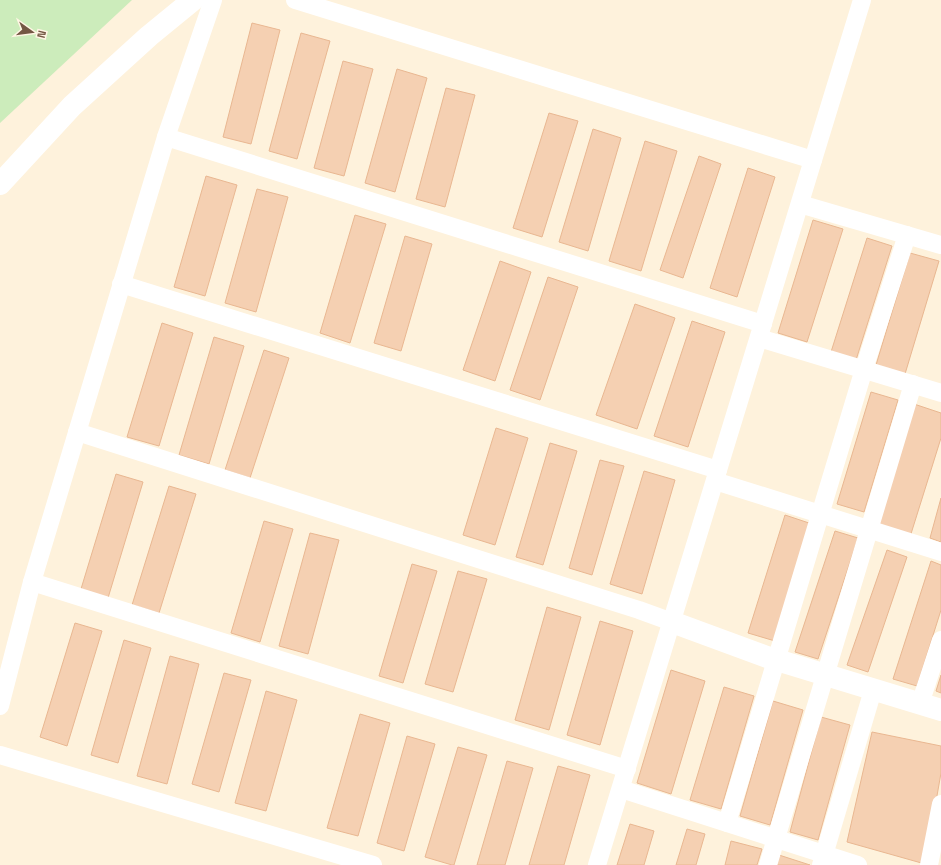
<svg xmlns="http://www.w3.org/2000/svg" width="941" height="865" viewBox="0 0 941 865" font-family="'Space Grotesk',sans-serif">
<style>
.green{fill:#ccecbb}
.building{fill:#f5d0b2;stroke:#e9b791}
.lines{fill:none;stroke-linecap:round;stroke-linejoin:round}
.street{stroke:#fff;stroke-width:18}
.secondary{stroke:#fff;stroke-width:22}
</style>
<rect width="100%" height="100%" fill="#fef2dc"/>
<!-- green -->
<polygon class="green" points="0,0 132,0 0,123"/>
<!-- building -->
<g class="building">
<polygon points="252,23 280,30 251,144 223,137"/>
<polygon points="301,33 330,41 297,159 269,151"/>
<polygon points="343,61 373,69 344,176 314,168"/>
<polygon points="397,69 427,78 395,192 365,183"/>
<polygon points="446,88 475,95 445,207 416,199"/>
<polygon points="549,113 578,121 542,237 513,228"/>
<polygon points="593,129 621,138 588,251 559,242"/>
<polygon points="645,141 677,151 641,271 609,261"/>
<polygon points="699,156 721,164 683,278 660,270"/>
<polygon points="748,168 775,177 737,297 710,288"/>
<polygon points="206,176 237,185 205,296 174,287"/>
<polygon points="257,189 288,197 256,312 225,303"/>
<polygon points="355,215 386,224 350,343 320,333"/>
<polygon points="813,220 843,229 807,342 778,333"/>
<polygon points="405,236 432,244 401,351 374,343"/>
<polygon points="867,238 892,246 856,360 831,352"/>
<polygon points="910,253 939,261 905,374 876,365"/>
<polygon points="500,261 531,272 495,381 463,370"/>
<polygon points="548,277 578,287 540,400 510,390"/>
<polygon points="635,304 675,318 637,429 596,415"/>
<polygon points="692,321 725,332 688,447 654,436"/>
<polygon points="162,323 193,333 159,446 127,437"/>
<polygon points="214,337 244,346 209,464 179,455"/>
<polygon points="264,350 289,358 250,478 225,470"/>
<polygon points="871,392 898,400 864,512 837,504"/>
<polygon points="914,404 941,413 941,438 910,537 875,526"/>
<polygon points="496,428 528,438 495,545 463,535"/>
<polygon points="550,443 577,451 543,565 516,557"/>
<polygon points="600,460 624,466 592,575 569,568"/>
<polygon points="644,471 675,480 642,594 610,584"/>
<polygon points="116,474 143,482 108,598 81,589"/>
<polygon points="169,486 196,494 159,613 132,605"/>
<polygon points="941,498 941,542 930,538"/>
<polygon points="785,515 812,524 775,641 748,633"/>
<polygon points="264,521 293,529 260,642 231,633"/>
<polygon points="835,531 858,538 818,659 795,652"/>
<polygon points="310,533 339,540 308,654 279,646"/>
<polygon points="887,550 907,557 868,672 847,665"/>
<polygon points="931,561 941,565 941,610 917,686 893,679"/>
<polygon points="412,564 437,571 403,683 379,676"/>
<polygon points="458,571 487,579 453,692 425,684"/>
<polygon points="547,607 581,617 549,730 515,720"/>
<polygon points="600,621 633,631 600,745 567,735"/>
<polygon points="75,623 102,631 67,746 40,737"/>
<polygon points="124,640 151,648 118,763 91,755"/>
<polygon points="170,656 199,664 167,784 137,776"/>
<polygon points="671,670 705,681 671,794 637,783"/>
<polygon points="224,673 251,680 219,792 192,784"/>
<polygon points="941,675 941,693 936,691"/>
<polygon points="724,687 754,696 721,809 690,800"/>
<polygon points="266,691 297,700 266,811 235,803"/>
<polygon points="773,701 803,710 770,825 740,816"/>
<polygon points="360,714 390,723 358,836 327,828"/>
<polygon points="821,717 850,725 818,840 790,832"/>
<polygon points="872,732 941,746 941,773 925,864 847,842"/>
<polygon points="407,736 435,744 404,851 377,843"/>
<polygon points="458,747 487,755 454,865 452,865 425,857"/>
<polygon points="507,761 533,768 505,865 477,865"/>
<polygon points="558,766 590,775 564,865 529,865"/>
<polygon points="630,824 654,831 644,865 617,865"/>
<polygon points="687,829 705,834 696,865 676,865"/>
<polygon points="731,841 762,849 757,865 725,865"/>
<polygon points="779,855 810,865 776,865"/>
</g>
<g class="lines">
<!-- street -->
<g class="street">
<polyline points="295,0 813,160"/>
<polyline points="166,137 763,324"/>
<polyline points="800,204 941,245"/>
<polyline points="121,284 718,470"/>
<polyline points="759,338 941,393"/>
<polyline points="77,432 639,610 672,622"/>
<polyline points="715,481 941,552"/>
<polyline points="32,582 627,769"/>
<polyline points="920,704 941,640"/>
<polyline points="0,706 32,582 166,137 213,0"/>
<polyline points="0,755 373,865"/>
<polyline points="621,789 858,865"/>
<polyline points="727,823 864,369 907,235"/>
<polyline points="597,865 862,0"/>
<polyline points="768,865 913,384"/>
<polyline points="821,865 873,690"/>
<polyline points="929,865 941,804"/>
</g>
<!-- secondary -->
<g class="secondary">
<polyline points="0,184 72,106 149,36 193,0"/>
<polyline points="672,622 767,657 941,710"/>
</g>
</g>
<!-- north arrow -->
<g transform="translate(32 32) rotate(104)" stroke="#fff6e4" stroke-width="3" paint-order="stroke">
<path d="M0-3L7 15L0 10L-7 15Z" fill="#745744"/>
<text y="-6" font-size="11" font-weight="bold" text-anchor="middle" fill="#745744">N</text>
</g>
</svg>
